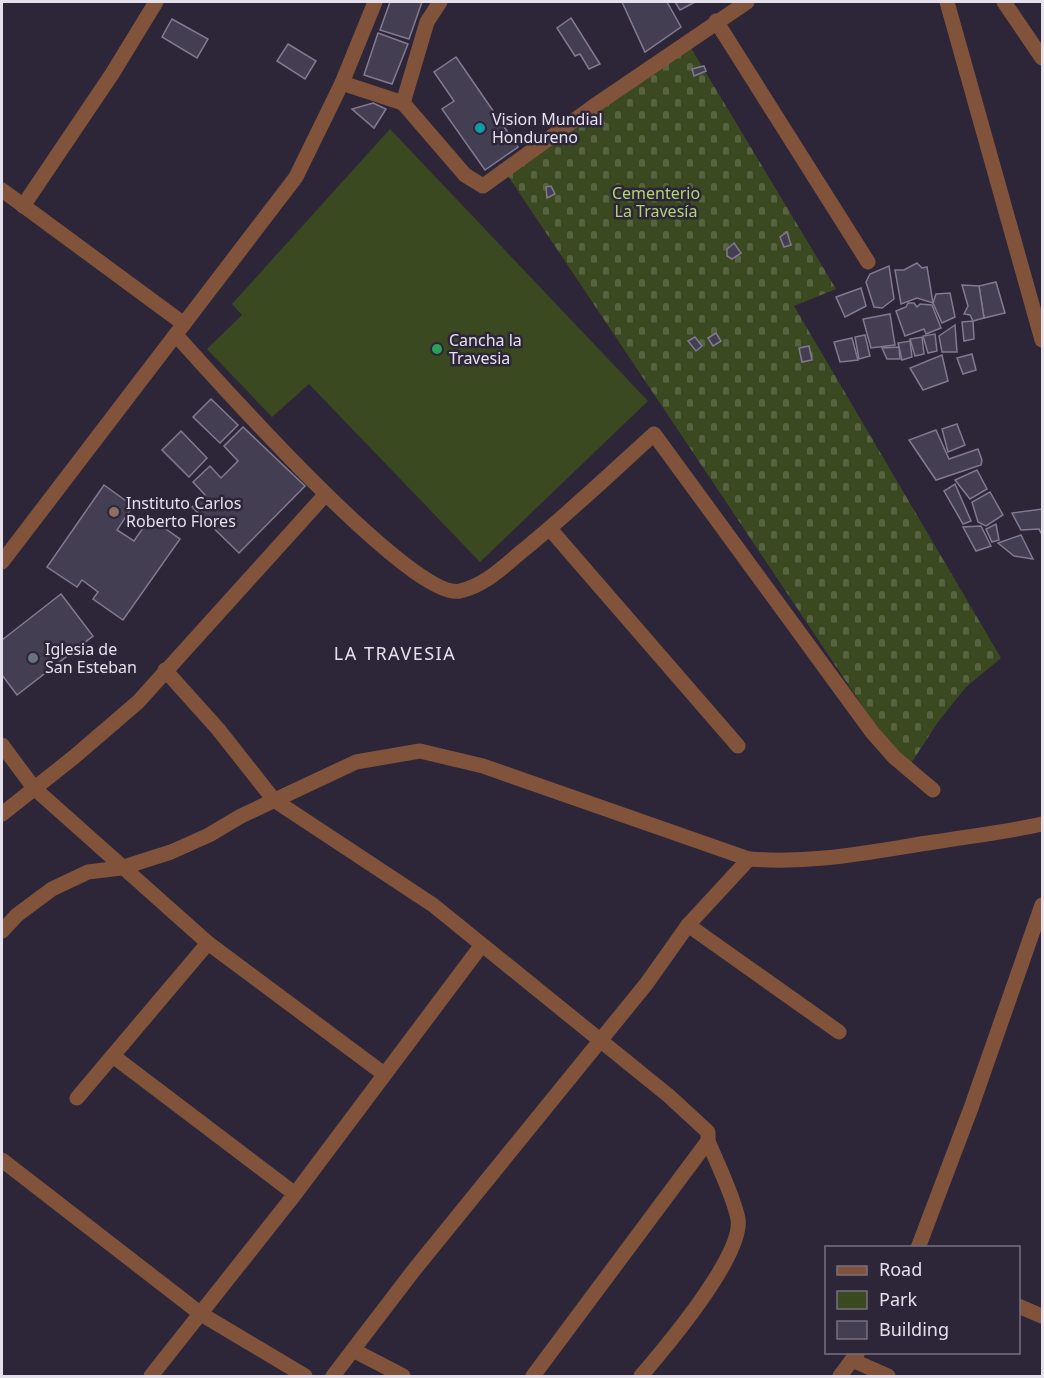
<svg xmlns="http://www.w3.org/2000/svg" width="1044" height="1378" viewBox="0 0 1044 1378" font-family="'Noto Sans',sans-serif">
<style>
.green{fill:#3b4921}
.cemetery{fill:url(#cemetery-stones)}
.building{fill:#443e52;stroke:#817a92;stroke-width:1.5}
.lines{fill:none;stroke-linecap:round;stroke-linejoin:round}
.minor{stroke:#82533b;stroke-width:15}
.culture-dot{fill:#0f9aa8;stroke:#2d2639;stroke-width:2}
.leisure-dot{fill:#2e9e5b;stroke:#2d2639;stroke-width:2}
.education-dot{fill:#8d6e63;stroke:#2d2639;stroke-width:2}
.worship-dot{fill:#6b7280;stroke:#2d2639;stroke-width:2}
.labels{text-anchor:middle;stroke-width:5;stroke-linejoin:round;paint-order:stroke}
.poi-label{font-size:16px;fill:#e4e0ec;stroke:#2d2639;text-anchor:start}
.park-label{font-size:16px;fill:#b2d472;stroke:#2d2639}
.neighbourhood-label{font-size:18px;letter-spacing:1.5px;fill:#e4e0ec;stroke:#2d2639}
</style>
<defs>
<pattern id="cemetery-stones" width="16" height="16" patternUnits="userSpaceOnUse" patternTransform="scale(1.5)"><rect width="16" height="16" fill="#3b4921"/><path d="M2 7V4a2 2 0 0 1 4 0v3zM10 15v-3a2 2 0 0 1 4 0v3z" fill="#576341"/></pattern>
</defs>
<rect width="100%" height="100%" fill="#2d2639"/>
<!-- green -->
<polygon class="green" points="390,129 648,401 480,562 309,384 272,417 207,349 242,315 232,304"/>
<!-- cemetery -->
<polygon class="cemetery" points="688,43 836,289 794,306 1001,658 966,687 938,722 906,771 506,173"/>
<!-- building -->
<g class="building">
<polygon points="390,2 422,2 409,39 380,30"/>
<polygon points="622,2 667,2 681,27 645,52"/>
<polygon points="675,2 695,2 680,10"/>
<polygon points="571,18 600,64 589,69 580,54 575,56 557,28"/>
<polygon points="172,19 208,39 197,58 162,37"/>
<polygon points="378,33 408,44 392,84 364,75"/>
<polygon points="288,44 316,61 305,79 277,61"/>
<polygon points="456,57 518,147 485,170 442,109 454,101 434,72"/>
<polygon points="704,66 706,71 694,76 692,69"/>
<polygon points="373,103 386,109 374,128 352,109"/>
<polygon points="599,112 604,123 598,125 593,115"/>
<polygon points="551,186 555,194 547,198 546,187"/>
<polygon points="787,232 791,245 784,247 780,237"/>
<polygon points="734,243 741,253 732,259 727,256 727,249"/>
<polygon points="917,263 922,268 927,267 933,303 917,298 901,304 895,270 904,270"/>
<polygon points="889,266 894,299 882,308 874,307 866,282 870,274"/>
<polygon points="996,282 1005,313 984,318 979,286"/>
<polygon points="962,285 979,286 984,318 973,321 970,315 964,314 968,306"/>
<polygon points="861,288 866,306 845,317 836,297"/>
<polygon points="950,293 955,317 942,323 933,303 936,294"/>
<polygon points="908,303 914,303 917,307 920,304 932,305 941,328 926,334 924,329 905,336 896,311 906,307"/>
<polygon points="890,314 895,345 871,348 863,319"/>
<polygon points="973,321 974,339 964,341 962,322"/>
<polygon points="955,325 957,352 942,352 939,336"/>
<polygon points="716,333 721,341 713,346 708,338"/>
<polygon points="935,334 937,351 928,353 923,336"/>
<polygon points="865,335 870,356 859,359 855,337"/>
<polygon points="695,337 702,346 696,351 688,341"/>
<polygon points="922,337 924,354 915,356 910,339"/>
<polygon points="852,338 858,360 840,362 834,342"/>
<polygon points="910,341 912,357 902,360 898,343"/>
<polygon points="809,346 812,360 802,362 799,348"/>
<polygon points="899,347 900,359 887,359 882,348"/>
<polygon points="972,354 976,370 963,374 957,358"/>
<polygon points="942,355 948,381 923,390 910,368"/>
<polygon points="211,399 238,425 220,443 193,417"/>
<polygon points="957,424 965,445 948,452 942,429"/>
<polygon points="243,427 305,486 239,553 192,507 205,495 193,482 210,466 221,478 238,461 224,446"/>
<polygon points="936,430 949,459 978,449 982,460 981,465 936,480 909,440"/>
<polygon points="181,431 207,458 189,477 162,450"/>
<polygon points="977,470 987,489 970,499 955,480"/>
<polygon points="955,484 971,521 963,524 944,491"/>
<polygon points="104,485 133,506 117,530 134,541 150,518 180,539 123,620 93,599 98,592 82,580 77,587 47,567"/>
<polygon points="990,492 1003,515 986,526 978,522 972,502"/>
<polygon points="1042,509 1042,535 1039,529 1021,530 1012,513"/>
<polygon points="996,524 999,540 992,542 986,529"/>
<polygon points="981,526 991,546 976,551 963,527"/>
<polygon points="1021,535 1033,559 1014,556 998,543"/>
<polygon points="61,594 93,636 17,695 2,675 2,640"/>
</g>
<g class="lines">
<!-- minor -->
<g class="minor">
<polyline points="947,2 1042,340"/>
<polyline points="1004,2 1042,58"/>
<polyline points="716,21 868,262"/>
<polyline points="342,83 403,103 427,22 440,2"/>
<polyline points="403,103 465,175 483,186 594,106 747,2"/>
<polyline points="2,190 184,324"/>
<polyline points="23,206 112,74 156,2"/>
<path d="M176,335C214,377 413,602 460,591C485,585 502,568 521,552C567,515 610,474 654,434L872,732L894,757L933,790"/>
<polyline points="550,529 738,746"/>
<polyline points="2,562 296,177 342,83 375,2"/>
<polyline points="165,670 218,729 274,800 433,905 669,1096 708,1132 708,1141 533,1376"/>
<polyline points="2,745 34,788 208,943 384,1074"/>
<polyline points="2,814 74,757 138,702 325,495"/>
<polyline points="688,925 839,1032"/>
<polyline points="2,931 17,915 52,889 88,872 121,868 171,852 209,835 241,816 356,762 420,751 483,766 749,859"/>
<polyline points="113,1056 295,1194"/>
<polyline points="77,1098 208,943"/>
<polyline points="2,1160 201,1314 305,1376"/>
<polyline points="918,1248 971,1108 1042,905"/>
<polyline points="1018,1306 1042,1316"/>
<polyline points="353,1350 403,1376"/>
<polyline points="852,1360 888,1376"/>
<polyline points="151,1376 295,1194 481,946"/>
<path d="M333,1376L414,1270L647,983L688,925L749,859C815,864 869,852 934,842C971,836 1007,832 1042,824"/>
<path d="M641,1376C665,1348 744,1255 738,1219C734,1197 717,1163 708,1141"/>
<polyline points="840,1376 858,1352"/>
</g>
</g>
<!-- markers -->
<circle class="culture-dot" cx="480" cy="128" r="6"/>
<circle class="leisure-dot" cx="437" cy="349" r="6"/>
<circle class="education-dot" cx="114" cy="512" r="6"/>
<circle class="worship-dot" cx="33" cy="658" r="6"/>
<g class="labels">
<!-- poi labels -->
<g class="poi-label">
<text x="492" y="125">Vision Mundial<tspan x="492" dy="18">Hondureno</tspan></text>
<text x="449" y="346">Cancha la<tspan x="449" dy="18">Travesia</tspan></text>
<text x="126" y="509">Instituto Carlos<tspan x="126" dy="18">Roberto Flores</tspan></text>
<text x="45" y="655">Iglesia de<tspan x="45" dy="18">San Esteban</tspan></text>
</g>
<!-- park labels -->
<g class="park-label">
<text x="656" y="199">Cementerio<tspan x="656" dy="18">La Travesía</tspan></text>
</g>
<!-- neighbourhood labels -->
<g class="neighbourhood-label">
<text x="395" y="660">LA TRAVESIA</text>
</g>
</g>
<!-- border -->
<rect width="1044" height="1378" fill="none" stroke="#e4e0ec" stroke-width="6"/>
<!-- legend -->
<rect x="825" y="1246" width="195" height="108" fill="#2d2639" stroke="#767081" stroke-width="1.5"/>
<rect x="837" y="1266" width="30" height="9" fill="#82533b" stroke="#767081" stroke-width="1.5"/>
<text x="879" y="1276" font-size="18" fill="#e4e0ec">Road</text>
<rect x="837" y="1291" width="30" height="18" fill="#3b4921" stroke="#767081" stroke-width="1.5"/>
<text x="879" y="1306" font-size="18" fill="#e4e0ec">Park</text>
<rect x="837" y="1321" width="30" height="18" fill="#443e52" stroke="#767081" stroke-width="1.5"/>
<text x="879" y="1336" font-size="18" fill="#e4e0ec">Building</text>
</svg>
